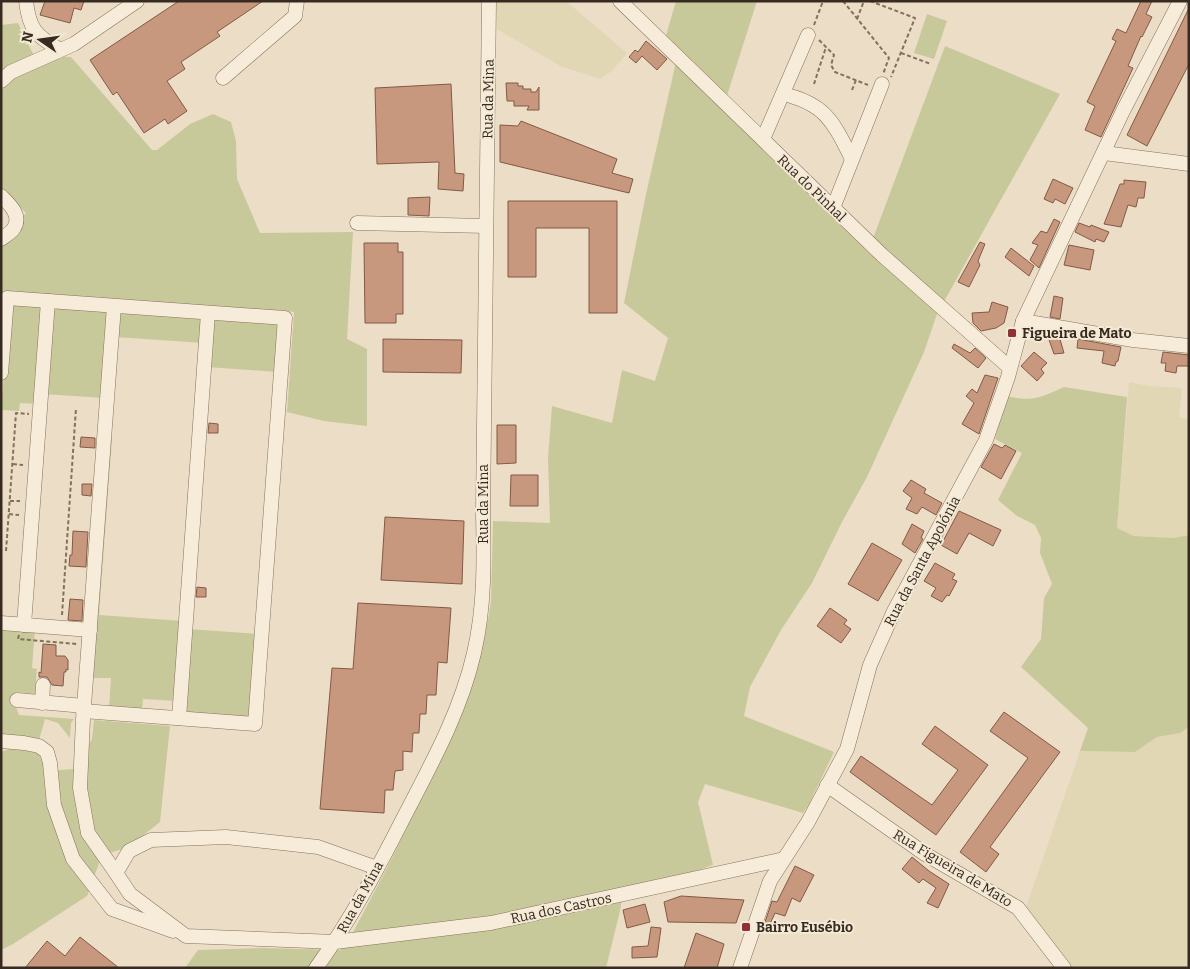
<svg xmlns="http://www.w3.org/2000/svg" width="1190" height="969" viewBox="0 0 1190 969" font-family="Bitter,serif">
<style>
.farmland{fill:#e1d7b4}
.green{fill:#c7c99b}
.building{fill:#c8987e;stroke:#845944}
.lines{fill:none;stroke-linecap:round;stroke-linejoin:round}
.minor-casing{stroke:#86705d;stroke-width:15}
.path{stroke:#86705d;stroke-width:2;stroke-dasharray:4 2.5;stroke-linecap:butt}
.minor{stroke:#f7ecd9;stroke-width:14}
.poi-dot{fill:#923037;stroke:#f4e9d5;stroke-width:2}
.labels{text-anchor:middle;stroke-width:4;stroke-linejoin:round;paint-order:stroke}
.street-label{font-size:14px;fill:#372a20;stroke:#f4e9d5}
.poi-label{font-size:14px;font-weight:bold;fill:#372a20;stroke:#f4e9d5;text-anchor:start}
</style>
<rect width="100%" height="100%" fill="#ecdec6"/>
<!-- farmland -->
<g class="farmland">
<polygon points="496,1 566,1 627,53 612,71 600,79 560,66 497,29"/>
<polygon points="1129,382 1149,386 1182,388 1179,417 1189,420 1189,535 1173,538 1134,536 1117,528"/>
<polygon points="1189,727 1189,968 1059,968 1022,919 1080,751 1135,752 1157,737 1180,733"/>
</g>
<!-- green -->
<g class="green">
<polygon points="676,1 757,1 724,105 872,241 945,46 1060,94 937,314 924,352 867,477 842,522 812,583 781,630 750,687 744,716 834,752 809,804 803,813 705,784 698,802 713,865 644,889 623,893 620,911 606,968 185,968 198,950 262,948 340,950 351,936 389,864 422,796 459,711 488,620 491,602 493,521 550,523 548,458 552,406 612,423 622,370 655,381 668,338 624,303 646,194 676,62 665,39"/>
<polygon points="927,14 947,21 934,59 914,53"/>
<polygon points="18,23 38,64 58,56 71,57 152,150 157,150 190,124 213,114 231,122 236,141 237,179 260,233 353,232 347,339 367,349 367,426 324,421 287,412 294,312 3,291 1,311 1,241 26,213 1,191 1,25"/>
<polygon points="14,303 38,304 43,308 37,404 20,403 19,411 1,410 9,311"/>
<polygon points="56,307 103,310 107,312 103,398 44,394 51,311"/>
<polygon points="120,311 197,316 204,321 204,343 115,337"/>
<polygon points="213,320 277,323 279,325 277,372 207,367"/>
<path d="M1064,387L1127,397L1117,528L1134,536L1173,538L1189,535V727L1180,733L1157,737L1135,752L1080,751L1088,728L1021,667L1041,639L1044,598L1052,584L1040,553L1041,538L1035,525L1017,516L998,500L1022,453L995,439L1007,396C1034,402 1039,398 1064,387Z"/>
<polygon points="107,439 112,439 99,615 183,621 177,701 143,699 142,711 109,709 111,678 90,678"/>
<polygon points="1,627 35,629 32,668 37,669 35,694 16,692 15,705 19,715 74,719 71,723 70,738 58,723 45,719 39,740 1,736"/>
<polygon points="188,629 259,634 251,718 185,714"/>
<polygon points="94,720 170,726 160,822 127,848 102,855 87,896 13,944 1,950 1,752 12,748 38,753 45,767 59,770 74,769 92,739"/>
</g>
<!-- building -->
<g class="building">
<polygon points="45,1 84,1 81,10 74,8 70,23 40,15"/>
<polygon points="179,1 263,1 217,32 220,36 181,62 185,69 167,81 187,111 168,124 165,119 144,133 117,92 113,95 90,60"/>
<polygon points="1141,1 1152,1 1146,14 1152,17 1142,37 1141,36 1128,66 1133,68 1101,137 1085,130 1095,106 1087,102 1116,41 1112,39 1117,29 1126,33"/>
<polygon points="1189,8 1189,64 1147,146 1127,135"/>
<polygon points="646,41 667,59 657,70 642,56 636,63 629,57 635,50 638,52"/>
<polygon points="506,83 518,83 518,86 523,86 523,89 531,89 531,92 536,92 539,87 539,110 527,110 529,106 514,106 514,101 507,101"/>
<polygon points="451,84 455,173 464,174 463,191 438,189 439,162 377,164 375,88"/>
<polygon points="521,121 617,159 612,173 633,179 629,193 500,162 500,125 518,126"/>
<polygon points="1053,179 1073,188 1065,204 1055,199 1053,203 1044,199"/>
<polygon points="1124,180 1146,182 1144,198 1138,198 1136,207 1128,205 1121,227 1104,224 1120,184 1124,184"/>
<polygon points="430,197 429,216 408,215 408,198"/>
<polygon points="508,201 617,201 617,313 589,313 589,228 536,228 536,277 508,277"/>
<polygon points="1054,219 1060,222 1039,268 1030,260 1038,245 1032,243 1041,231 1047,233"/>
<polygon points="1079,223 1090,227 1091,225 1109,232 1104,242 1096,239 1095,242 1075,232"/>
<polygon points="980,242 985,244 978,261 980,265 969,287 958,282"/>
<polygon points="364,243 398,243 398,252 403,252 403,314 396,314 396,323 365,323"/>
<polygon points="1069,245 1094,250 1090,270 1064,265"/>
<polygon points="1011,248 1034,266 1029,276 1005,257"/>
<polygon points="1054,296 1063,298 1060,319 1050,317"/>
<polygon points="992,302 1008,307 1004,323 996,328 981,331 973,323 972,313 989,312"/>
<polygon points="1047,334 1059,336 1064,353 1054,354"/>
<polygon points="383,339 462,340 461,373 383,372"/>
<polygon points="1078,339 1121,347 1118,361 1116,362 1115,366 1102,363 1104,351 1077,348"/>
<polygon points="954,344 970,353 975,348 986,358 978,368 952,348"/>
<polygon points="1034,352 1047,363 1041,369 1044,373 1037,381 1021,366"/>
<polygon points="1163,352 1189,355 1189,366 1177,366 1176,373 1165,371 1166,363 1161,363"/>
<polygon points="985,375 998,378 979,434 962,424 974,403 966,396 972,389 977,393"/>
<polygon points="209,423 218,424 218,433 208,433"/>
<polygon points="497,425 516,425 516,463 497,464"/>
<polygon points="81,437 95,438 95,448 80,447"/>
<polygon points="994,444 1002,448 1005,445 1016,451 1001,479 981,467"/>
<polygon points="511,475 538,475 538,506 510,506"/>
<polygon points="911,480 926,489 924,493 942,503 936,515 922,507 917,514 906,509 912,498 903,491"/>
<polygon points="82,484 92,484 91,496 82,495"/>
<polygon points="959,511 1001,530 993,546 969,533 957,554 941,545"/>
<polygon points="385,517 464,521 462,584 381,580"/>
<polygon points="912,524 924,531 921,538 923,539 915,553 902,544"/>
<polygon points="73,531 88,532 86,567 69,566 70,555 72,555"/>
<polygon points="872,543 902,560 878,601 848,584"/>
<polygon points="935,563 955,574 952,579 957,581 949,596 947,595 942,602 931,596 936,588 924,581"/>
<polygon points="197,587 206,588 206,597 196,597"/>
<polygon points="70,599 83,600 82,621 68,620"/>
<polygon points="358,603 451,608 447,663 438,662 436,695 427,695 426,714 420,714 419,733 413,733 412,752 403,751 403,770 395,771 393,790 385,790 384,813 320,809 332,668 353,669"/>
<polygon points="830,608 847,620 844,624 851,629 841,643 817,626"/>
<polygon points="43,644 56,645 56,656 65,656 68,660 68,670 66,669 66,672 64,672 63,686 52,685 47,677 39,677 39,672 41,673"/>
<polygon points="1004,712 1060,752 990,847 999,854 986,872 960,852 1028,758 990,731"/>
<polygon points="935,726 988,765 936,835 850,772 861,756 932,805 958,770 922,744"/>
<polygon points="912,857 929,871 949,884 938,908 927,903 936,888 923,879 919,883 902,869"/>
<polygon points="795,866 814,875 800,902 792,898 785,916 775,913 770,924 765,922 772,901 777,902"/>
<polygon points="681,896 744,900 736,923 668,922 664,902"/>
<polygon points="645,904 650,922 627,928 623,910"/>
<polygon points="651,927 661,928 657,957 632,958 632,947 648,946"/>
<polygon points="696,933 724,944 717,968 684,968"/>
<polygon points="80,937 119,968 25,968 47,941 65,956"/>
</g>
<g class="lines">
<!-- minor casing -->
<g class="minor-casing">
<g id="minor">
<path d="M26,1C29,29 36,36 59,49"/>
<polyline points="620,1 882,255 1010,368"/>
<polyline points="223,78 295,16 297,1"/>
<polyline points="1,81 11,72 74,44 137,1"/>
<path d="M783,94C826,104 833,122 852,159"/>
<polyline points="763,139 808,35"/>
<polyline points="1104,153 1189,164"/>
<path d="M1,196C9,204 22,215 14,228C12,232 5,236 1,239"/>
<polyline points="833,208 882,84"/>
<polyline points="357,223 486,226"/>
<polyline points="114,306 83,719 80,788 88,833 116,873"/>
<polyline points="1023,321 1133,340 1189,346"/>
<polyline points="1,373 7,298 285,318 255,724 83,711"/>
<polyline points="1,623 90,630"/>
<polyline points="24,625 48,301"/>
<polyline points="17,700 84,706"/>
<polyline points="42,703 43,685"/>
<polyline points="179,718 208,313"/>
<polyline points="1,741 24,743 39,746 47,752 50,763 54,805 73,859 112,909 173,931"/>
<polyline points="827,785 925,854 1018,908 1064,968"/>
<polyline points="377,868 318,847 226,837 151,840 129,851 116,873 130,894 186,936 335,942 491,923 784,859"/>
<path d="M316,968C351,920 379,866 406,813C433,761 461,710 474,653C485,607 484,559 483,512L489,1"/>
<polyline points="740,968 770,881 808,822 847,749 870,665 894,611 986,440 1008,377 1023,321 1123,111 1180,1"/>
</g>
</g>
<!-- path -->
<g class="path">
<polyline points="843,1 889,58 883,74"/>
<polyline points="870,1 915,18 891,77"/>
<polyline points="857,19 864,1"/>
<polyline points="814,25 823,1"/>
<polyline points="819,40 834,55 831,65 835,72 868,85"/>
<polyline points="901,53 931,64"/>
<polyline points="814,84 826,47"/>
<polyline points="852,90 856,80"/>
<polyline points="13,464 23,465"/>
<polyline points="10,501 20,501"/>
<polyline points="9,514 19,515"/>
<polyline points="6,551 16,413 29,414"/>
<polyline points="62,615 76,408"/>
<polyline points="19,635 18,639 77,644"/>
</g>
<!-- minor -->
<use href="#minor" class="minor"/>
</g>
<!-- markers -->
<g class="poi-dot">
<rect x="1007" y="328" width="10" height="10" rx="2.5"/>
<rect x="741" y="922" width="10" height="10" rx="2.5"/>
</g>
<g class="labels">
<!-- street labels -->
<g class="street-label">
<text transform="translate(488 99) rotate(-89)" y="5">Rua da Mina</text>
<text transform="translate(812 188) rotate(44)" y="5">Rua do Pinhal</text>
<text transform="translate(483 504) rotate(-90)" y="5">Rua da Mina</text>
<text transform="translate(922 561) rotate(-62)" y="5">Rua da Santa Apolónia</text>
<text transform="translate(953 868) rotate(31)" y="5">Rua Figueira de Mato</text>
<text transform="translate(360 897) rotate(-61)" y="5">Rua da Mina</text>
<text transform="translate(561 908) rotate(-12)" y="5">Rua dos Castros</text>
</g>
<!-- poi labels -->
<g class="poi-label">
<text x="1022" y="338">Figueira de Mato</text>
<text x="756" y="932">Bairro Eusébio</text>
</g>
</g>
<!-- border -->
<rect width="1190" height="969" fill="none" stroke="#372a20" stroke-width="5"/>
<!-- north arrow -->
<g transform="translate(40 40) rotate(283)" stroke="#f4e9d5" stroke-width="4" paint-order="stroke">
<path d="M0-4L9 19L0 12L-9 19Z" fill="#372a20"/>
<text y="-8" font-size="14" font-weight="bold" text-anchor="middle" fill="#372a20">N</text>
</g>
</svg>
